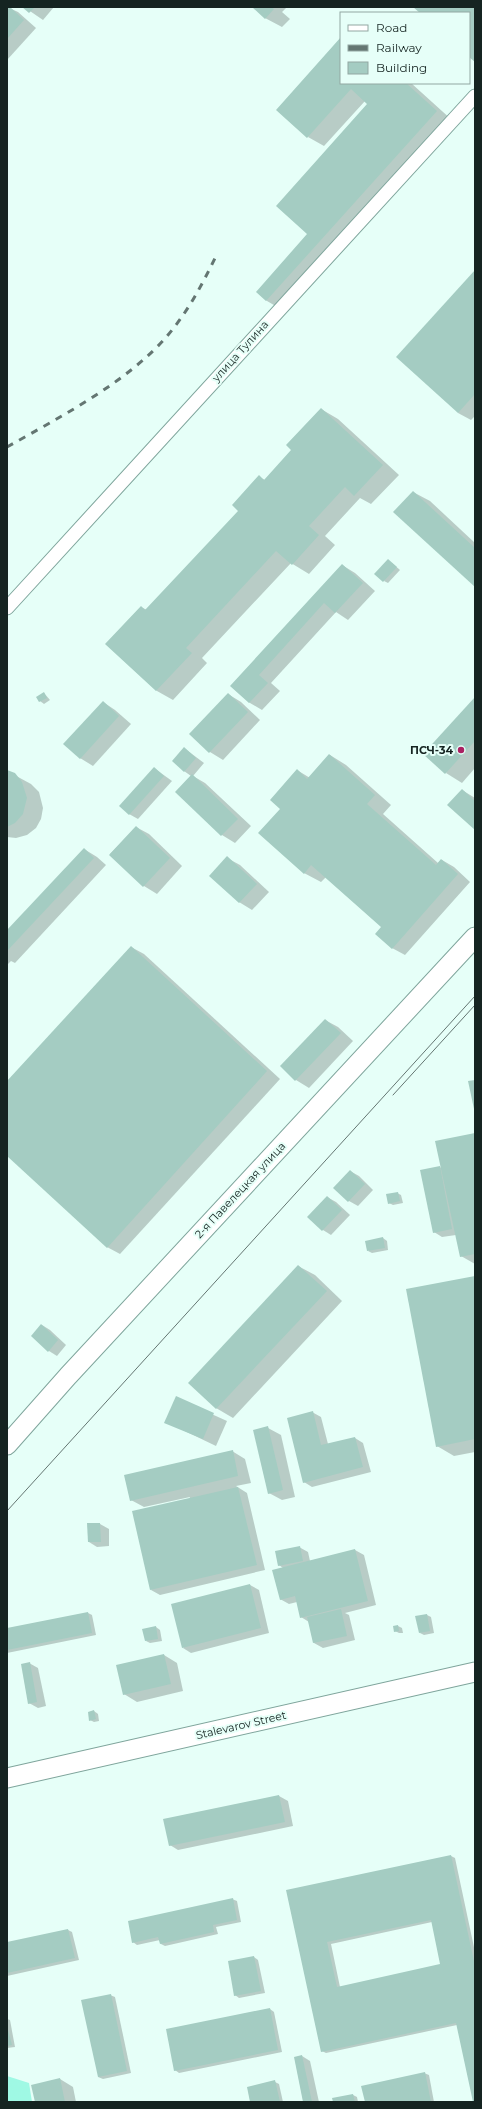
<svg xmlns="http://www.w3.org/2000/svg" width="482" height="2109" viewBox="0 0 482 2109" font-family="Montserrat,sans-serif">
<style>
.green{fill:#9ff9e4}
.shadow{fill:#0003;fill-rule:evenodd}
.building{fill:#a4ccc2;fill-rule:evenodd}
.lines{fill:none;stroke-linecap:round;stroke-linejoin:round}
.street-casing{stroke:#7fa59c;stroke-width:15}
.secondary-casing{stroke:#7fa59c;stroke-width:21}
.street{stroke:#fff;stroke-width:13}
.secondary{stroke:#fff;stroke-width:19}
.tram{stroke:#647672;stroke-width:1}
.rail{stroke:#647672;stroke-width:3;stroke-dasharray:7 7;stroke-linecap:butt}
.poi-dot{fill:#ab2062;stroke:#e6fff8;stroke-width:1.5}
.labels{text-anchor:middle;stroke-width:4;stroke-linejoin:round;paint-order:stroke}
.street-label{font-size:11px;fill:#152421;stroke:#e6fff8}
.poi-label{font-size:11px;font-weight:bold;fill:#152421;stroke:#e6fff8;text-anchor:end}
</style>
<rect width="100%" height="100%" fill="#e6fff8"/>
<!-- green -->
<polygon class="green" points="7,2076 29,2083 32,2102 7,2102"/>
<!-- shadow -->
<g class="shadow">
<polygon points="7,7 18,12 36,28 7,60"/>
<polygon points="24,7 54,7 43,20"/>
<polygon points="254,7 287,7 282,12 290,19 282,27 265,18"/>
<polygon points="341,39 341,83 411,83 453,121 279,308 267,301 257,292 308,234 369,104 365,101 324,146 308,137"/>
<polygon points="475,272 475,416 471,420 458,413"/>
<polygon points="321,409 338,419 399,475 371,504 360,498 325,536 335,545 309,574 291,563 202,658 207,663 173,700 157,691 106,644 141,607 147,610 239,511 259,477 265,480 293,450"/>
<polygon points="413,492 430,501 475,543 475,586"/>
<polygon points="392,563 400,570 388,583 384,581"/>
<polygon points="342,565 355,573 375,591 348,620 336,612 271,683 280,691 262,710 250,703 231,686"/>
<polygon points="44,693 50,700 44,704 40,701"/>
<polygon points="228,694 241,702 260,720 223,760 210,752 191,734"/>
<polygon points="475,699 475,768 462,783 446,773"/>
<polygon points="103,702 115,710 131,724 93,766 80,758"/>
<polygon points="184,748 204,763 193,776 205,783 251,826 235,843 222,835 176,792 191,776 184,771"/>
<polygon points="330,755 346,765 391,805 383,814 438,863 442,860 454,867 470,882 405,955 392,948 382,927 326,877 321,882 304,873 281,808 297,770 310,778"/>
<polygon points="154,768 172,781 138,819 129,814"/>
<polygon points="7,771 31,784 39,792 43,808 41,819 36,828 27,835 16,838 7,837"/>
<polygon points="462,790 475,798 475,829"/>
<polygon points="136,827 149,834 182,866 157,894 144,886 110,854"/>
<polygon points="84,849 97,857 106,865 15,963 11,961 7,965 7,932"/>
<polygon points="227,858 240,865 269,892 252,910 239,902"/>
<polygon points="131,947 144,954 280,1079 120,1254 107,1247 7,1155 7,1082"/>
<polygon points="325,1020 338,1027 353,1041 309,1088 296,1080 281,1066"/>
<polygon points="475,1134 475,1264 461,1256 456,1235 442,1237 434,1232 439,1167 442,1168"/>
<polygon points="350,1171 359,1176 373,1190 358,1206 349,1201 335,1188"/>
<polygon points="397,1193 401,1195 403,1203 393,1205 389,1203"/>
<polygon points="327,1197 336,1202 350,1215 331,1235 323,1230 308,1217"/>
<polygon points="383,1238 387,1241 388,1250 372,1253 368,1251"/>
<polygon points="298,1266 315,1275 342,1301 233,1418 216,1408"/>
<polygon points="475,1277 475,1452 454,1456 437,1446"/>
<polygon points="42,1325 50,1330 66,1345 57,1356 49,1351"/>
<polygon points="176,1398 227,1421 216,1446 166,1422"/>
<polygon points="312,1412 321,1417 328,1444 355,1438 363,1443 371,1472 312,1487 304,1482"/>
<polygon points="268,1428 281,1435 295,1497 282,1500 269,1493"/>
<polygon points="232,1451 245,1459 251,1483 236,1486 247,1493 265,1570 160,1595 151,1590 190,1497 144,1507 131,1500"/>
<polygon points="88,1524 100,1524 109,1529 109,1546 97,1547 89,1542"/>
<polygon points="299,1547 308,1552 310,1561 355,1550 364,1555 376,1605 345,1613 349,1615 355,1640 323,1648 314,1643 309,1622 301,1617 297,1602 289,1604 280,1599 283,1568 279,1565"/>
<polygon points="250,1585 259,1590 269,1633 191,1653 183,1648"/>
<polygon points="88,1613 92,1615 96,1635 7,1653 7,1629"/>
<polygon points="427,1615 431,1617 434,1633 424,1635 420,1633"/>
<polygon points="398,1626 402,1628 403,1633 399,1633 395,1631"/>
<polygon points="156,1627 160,1630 162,1641 150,1643 146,1641"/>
<polygon points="164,1655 177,1663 183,1691 137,1702 124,1694"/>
<polygon points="29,1663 38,1668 46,1706 38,1708 29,1703"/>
<polygon points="94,1711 98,1714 99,1721 94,1722 90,1720"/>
<polygon points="279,1796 288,1801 293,1826 178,1850 170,1845"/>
<path d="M451,1856L455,1858L475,1952V2102L457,2025L326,2053L322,2051L287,1891ZM432,1922L442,1965L340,1987L331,1944Z"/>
<polygon points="232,1899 237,1901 241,1922 216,1927 218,1934 165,1946 161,1944 160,1940 137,1945 133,1942"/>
<polygon points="68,1930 72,1932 79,1960 7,1976 7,1943"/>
<polygon points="254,1957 258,1960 265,1993 239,1998 235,1995"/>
<polygon points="110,1995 115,1997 131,2073 103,2079 98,2077"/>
<polygon points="270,2009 274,2012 282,2052 179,2073 175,2070"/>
<polygon points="7,2019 10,2020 15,2047 7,2048"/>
<polygon points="302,2056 310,2061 319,2102 304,2102"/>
<polygon points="424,2073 429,2075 434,2102 366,2102"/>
<polygon points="60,2079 73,2087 76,2102 36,2102"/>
<polygon points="275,2082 279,2084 283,2102 251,2102"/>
<polygon points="353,2095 357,2097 358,2102 334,2102"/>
</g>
<!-- building -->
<g class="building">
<polygon points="7,7 10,7 24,20 7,39"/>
<polygon points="22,7 35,7 29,13"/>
<polygon points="252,7 271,7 274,9 265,19"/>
<polygon points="413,7 475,7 475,62 469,57 469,13 420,13"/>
<polygon points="341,37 341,83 406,83 437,111 266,301 256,292 307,234 276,206 367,104 351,89 307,138 276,110"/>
<polygon points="475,270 475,394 458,413 396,357"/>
<polygon points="321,408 383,465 354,496 345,487 309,526 319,535 292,565 276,551 186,648 192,653 156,691 105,644 141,606 145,610 238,511 232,505 259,475 264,480 291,450 286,445"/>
<polygon points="413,491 475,548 475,587 393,512"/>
<polygon points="388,559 397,567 383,582 374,574"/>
<polygon points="342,564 363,583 335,613 324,603 259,675 268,683 249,703 230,686"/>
<polygon points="44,692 47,698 39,702 36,697"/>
<polygon points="228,693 248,712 209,753 189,734"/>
<polygon points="475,697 475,741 445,774 423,754"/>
<polygon points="103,701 119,716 80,759 63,744"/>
<polygon points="184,747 196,758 184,772 172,761"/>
<polygon points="329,754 375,795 367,804 436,865 441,859 458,874 392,949 375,934 381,927 311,865 304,874 258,833 280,809 270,800 297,769 307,779"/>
<polygon points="154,767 164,776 129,815 119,806"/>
<polygon points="7,770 15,773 22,782 27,798 23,814 15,823 7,827"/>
<polygon points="192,774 238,819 221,836 175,792"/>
<polygon points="462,789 475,801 475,830 447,805"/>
<polygon points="136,826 170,858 143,887 109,855"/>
<polygon points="84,848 94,858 7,951 7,930"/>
<polygon points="227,856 257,884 239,903 209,876"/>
<polygon points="131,946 267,1071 107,1248 7,1156 7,1081"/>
<polygon points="325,1019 341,1033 295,1081 280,1066"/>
<polygon points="475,1080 475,1109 474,1109 468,1081"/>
<polygon points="475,1133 475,1254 460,1257 435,1141"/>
<polygon points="440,1166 452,1229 433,1233 420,1170"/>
<polygon points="350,1170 365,1184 348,1202 333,1188"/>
<polygon points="398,1192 400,1201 388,1204 386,1194"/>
<polygon points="327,1196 342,1210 322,1231 307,1217"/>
<polygon points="383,1237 385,1248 367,1251 365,1241"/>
<polygon points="298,1265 327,1291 216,1409 188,1383"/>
<polygon points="475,1276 475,1439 436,1447 406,1289"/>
<polygon points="41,1324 58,1340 48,1352 31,1336"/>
<polygon points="176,1396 214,1413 203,1439 164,1423"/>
<polygon points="313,1411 321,1445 355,1437 363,1467 303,1483 287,1418"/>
<polygon points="268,1426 283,1490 268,1494 253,1430"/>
<polygon points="233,1450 238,1476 130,1501 124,1475"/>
<polygon points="238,1487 257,1565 150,1590 132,1511"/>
<polygon points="87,1523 100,1523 101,1542 88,1542"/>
<polygon points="300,1546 303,1561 278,1566 275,1551"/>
<polygon points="355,1549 368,1601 300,1618 295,1596 280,1600 272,1570"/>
<polygon points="250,1584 261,1628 182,1648 171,1604"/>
<polygon points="341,1609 347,1636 313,1643 307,1617"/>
<polygon points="88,1612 92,1633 7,1650 7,1628"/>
<polygon points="427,1614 430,1631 419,1633 415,1616"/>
<polygon points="398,1625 399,1631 394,1632 393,1626"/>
<polygon points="156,1626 158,1639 145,1641 142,1629"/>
<polygon points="164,1654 171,1684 123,1695 116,1665"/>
<polygon points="30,1662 37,1702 28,1704 21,1664"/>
<polygon points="94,1710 96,1719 89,1721 88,1712"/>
<polygon points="279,1795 285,1822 169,1846 163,1819"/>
<path d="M451,1855L475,1966V2102H473L456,2023L321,2052L286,1890ZM431,1920L440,1964L337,1987L327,1942Z"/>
<polygon points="233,1898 237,1920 213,1925 214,1932 160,1944 158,1937 132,1943 128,1921"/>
<polygon points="68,1929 75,1958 7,1973 7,1942"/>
<polygon points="254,1956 261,1991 234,1996 228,1961"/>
<polygon points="111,1994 127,2071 98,2077 81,2000"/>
<polygon points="270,2008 278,2050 174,2071 166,2029"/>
<polygon points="7,2026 12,2045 7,2046"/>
<polygon points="302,2055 312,2102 303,2102 294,2057"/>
<polygon points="425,2072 431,2102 365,2102 361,2086"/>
<polygon points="60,2078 65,2102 35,2102 31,2085"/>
<polygon points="275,2080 280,2102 250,2102 247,2087"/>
<polygon points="353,2094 355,2102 333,2102 332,2098"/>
</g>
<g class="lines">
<!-- street casing -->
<g class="street-casing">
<polyline id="street" points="7,608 475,96"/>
</g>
<!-- secondary casing -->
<g class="secondary-casing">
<g id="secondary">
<polyline points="7,1445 68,1376 475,937"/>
<polyline points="7,1778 475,1672"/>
</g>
</g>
<!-- street -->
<use href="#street" class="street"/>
<!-- secondary -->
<use href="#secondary" class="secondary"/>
<!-- tram -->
<g class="tram">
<polyline points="393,1095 475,1005"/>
<polyline points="7,1511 475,996"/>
</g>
<!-- rail -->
<path class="rail" d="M7,447C60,417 128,382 168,335C189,310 203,283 217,254"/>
</g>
<!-- markers -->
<circle class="poi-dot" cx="461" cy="750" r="4"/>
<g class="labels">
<!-- street labels -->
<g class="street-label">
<text transform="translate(240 351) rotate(-48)" y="4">улица Тулина</text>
<text transform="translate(240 1190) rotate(-47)" y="4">2-я Павелецкая улица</text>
<text transform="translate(241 1725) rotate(-13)" y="4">Stalevarov Street</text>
</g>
<!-- poi labels -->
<g class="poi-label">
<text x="453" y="754">ПСЧ-34</text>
</g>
</g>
<!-- border -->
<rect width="482" height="2109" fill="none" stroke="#152421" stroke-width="16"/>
<!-- legend -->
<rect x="340" y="12" width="130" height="72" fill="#e6fff8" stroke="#92a7a2"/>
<rect x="348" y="25" width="20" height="6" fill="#ffffff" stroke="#92a7a2"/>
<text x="376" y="32" font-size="12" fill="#152421">Road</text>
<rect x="348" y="45" width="20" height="6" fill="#647672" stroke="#92a7a2"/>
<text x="376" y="52" font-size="12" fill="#152421">Railway</text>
<rect x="348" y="62" width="20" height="12" fill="#a4ccc2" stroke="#92a7a2"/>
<text x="376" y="72" font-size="12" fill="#152421">Building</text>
</svg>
